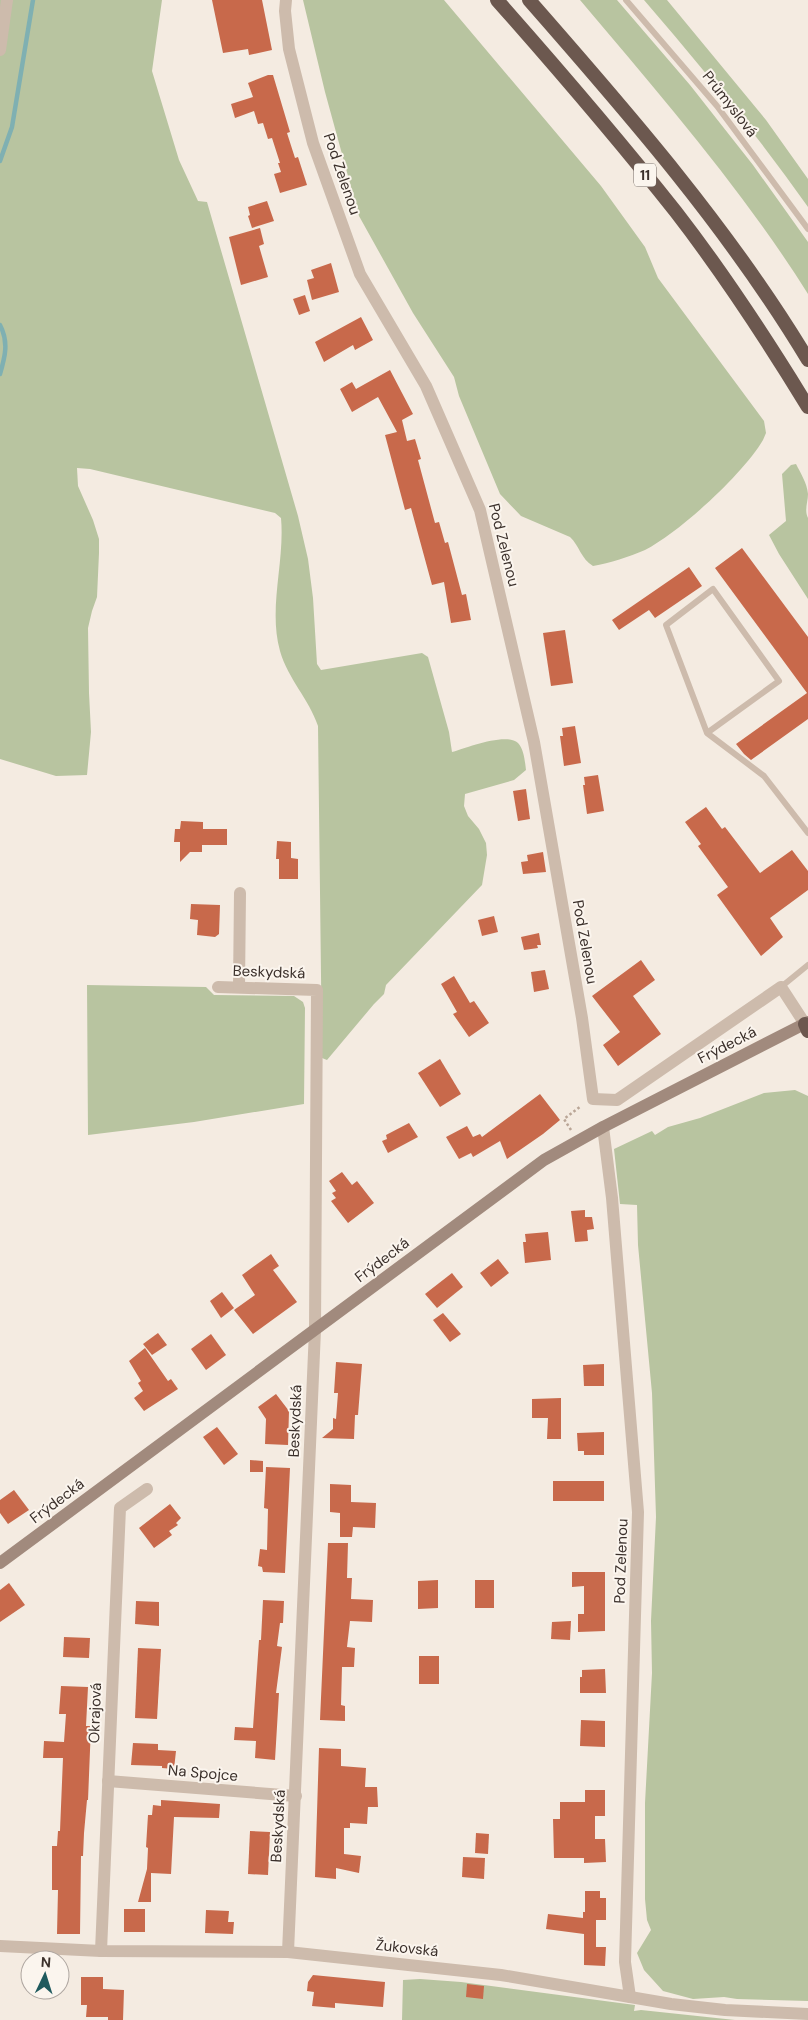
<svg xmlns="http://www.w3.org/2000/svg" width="808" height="2020" viewBox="0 0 808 2020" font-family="'DM Sans',sans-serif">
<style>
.green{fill:#b8c4a0}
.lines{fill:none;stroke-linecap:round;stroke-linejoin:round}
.stream{stroke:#7fb0b2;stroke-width:4.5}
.building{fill:#c8694b}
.path{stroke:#b9a596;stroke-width:2.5;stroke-dasharray:2.5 2.5;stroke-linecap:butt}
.service{stroke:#cdbbac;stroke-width:6}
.minor{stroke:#cdbbac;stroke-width:12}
.secondary{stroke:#a18a7d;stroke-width:12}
.trunk{stroke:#6c584f;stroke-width:14}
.labels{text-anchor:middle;stroke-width:4;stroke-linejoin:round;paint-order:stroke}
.shield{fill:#fbf5ee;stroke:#756b66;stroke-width:1}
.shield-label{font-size:14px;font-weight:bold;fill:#3b302b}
.street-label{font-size:15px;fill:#3b302b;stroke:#fbf5ee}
</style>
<rect width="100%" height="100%" fill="#f4ebe1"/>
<!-- green -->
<g class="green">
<path d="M0,0H162L152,71L179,160L198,201L207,202L298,516L308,559L313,598L317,664L321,670L422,653L428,657L449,732L452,752C466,748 506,732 518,743C524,749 525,762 526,770L514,780L465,794L464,806L468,816L479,829L486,843L487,855L482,885L386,985L384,994L374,1004L327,1060L322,1058L318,726C309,699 288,679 280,651C268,608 285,562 281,518L275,513L90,469L77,468L78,486L93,520L99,539V553L97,597L92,611L88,628L89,693L91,732L87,775L56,776L0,759Z"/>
<path d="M303,0H444L601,186L645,247L658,278L764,421L766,433L763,440C743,474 680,532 645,550C629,557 610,563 593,566C581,559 579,545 570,537L521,516L500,494L459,396L454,377L413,313L359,216L325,92Z"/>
<path d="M580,0H617L690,85L753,165L808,242V294C742,189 660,95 580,0Z"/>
<path d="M644,0H667L766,120L808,179V207C757,135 702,67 644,0Z"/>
<path d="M796,464C801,474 807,483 808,494C808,502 804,510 808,518V599L779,554L769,535L786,521L782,474L791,465Z"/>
<polygon points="87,985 206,987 214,995 294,996 303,1002 305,1008 304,1104 194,1122 88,1135"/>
<polygon points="795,1090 808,1096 808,2001 737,1999 724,1997 693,1999 663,1991 644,1970 637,1953 651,1930 647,1920 645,1899 645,1803 652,1673 651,1621 656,1517 652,1393 638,1245 637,1205 620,1204 614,1149 652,1131 655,1135 668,1127 700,1118 764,1093"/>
<polygon points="420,1979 461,1982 635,2005 634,2011 641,2010 735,2020 402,2020 403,1980"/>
</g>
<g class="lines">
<!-- stream -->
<g class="stream">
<polyline points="0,161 12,127 33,0"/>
<path d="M0,325C9,342 5,357 0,374"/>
</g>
</g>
<!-- building -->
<g class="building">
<polygon points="212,0 262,0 272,50 249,55 248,49 223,53"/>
<polygon points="268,75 273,75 290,132 287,133 295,158 298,157 307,185 280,193 274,174 281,172 278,163 280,163 272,138 268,139 263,123 258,124 254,111 235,118 231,104 253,97 248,83"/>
<polygon points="267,201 274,221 252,228 248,216 250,215 248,207"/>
<polygon points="260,228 264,244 259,246 268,277 241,285 229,237"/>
<polygon points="331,263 339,292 312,300 307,280 314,278 311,270"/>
<polygon points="305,295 310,311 299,315 293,299"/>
<polygon points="361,317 373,340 355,350 353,345 324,362 315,342"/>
<polygon points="390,370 413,414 402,420 407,441 415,439 421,459 418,460 435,523 439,522 445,543 448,542 462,595 466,594 471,620 451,623 444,582 432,585 411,508 405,510 385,435 397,432 378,397 352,412 340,389 352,382 356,389"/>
<polygon points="742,548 808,637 808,719 751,760 744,754 736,744 807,693 715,568"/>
<polygon points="689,567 702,586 655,618 649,610 619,630 612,620"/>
<polygon points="565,630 573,683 551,686 543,633"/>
<polygon points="575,726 581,763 564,766 560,736 563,736 562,728"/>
<polygon points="598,775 604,811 587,814 583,785 585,785 584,777"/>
<polygon points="526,789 530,819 518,821 513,791"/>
<polygon points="706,807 722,829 725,827 760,873 792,850 808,871 808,890 770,918 783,937 761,956 717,895 728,887 698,846 701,844 685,822"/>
<polygon points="181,821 203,822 203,829 227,829 227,845 202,845 202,852 190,852 180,862 180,842 174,842 175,829 180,829"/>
<polygon points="277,841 291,842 291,858 298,859 298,879 279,879 279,859 276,859"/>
<polygon points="543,852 546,872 523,874 521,862 528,861 527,855"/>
<polygon points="191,904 220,905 219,934 215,937 197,935 198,920 190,919"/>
<polygon points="494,916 498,932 482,936 478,920"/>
<polygon points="539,933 541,945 537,945 538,948 524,950 521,937"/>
<polygon points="641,960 655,980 633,996 661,1034 618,1066 603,1045 620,1032 592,996"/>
<polygon points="545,970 549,989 534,992 531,972"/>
<polygon points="454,976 470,1003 474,1001 489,1023 469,1037 453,1014 457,1012 441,984"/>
<polygon points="440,1059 461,1094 440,1107 418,1073"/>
<polygon points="540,1094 560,1120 543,1134 507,1159 500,1141 473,1157 471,1153 459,1159 446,1137 467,1126 473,1137 480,1134 482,1137"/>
<polygon points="409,1123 418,1137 388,1153 382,1141 387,1139 386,1135"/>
<polygon points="342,1172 352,1185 357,1181 374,1203 348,1223 331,1201 336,1198 332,1193 336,1191 329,1181"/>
<polygon points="585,1210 585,1217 592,1217 594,1229 587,1230 588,1241 575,1242 571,1211"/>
<polygon points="548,1232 551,1260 525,1263 523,1242 526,1242 525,1234"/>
<polygon points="271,1254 279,1266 273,1270 297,1302 253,1334 234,1310 255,1295 242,1275"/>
<polygon points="498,1259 509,1273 491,1287 480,1273"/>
<polygon points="452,1273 463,1287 437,1308 425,1294"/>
<polygon points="222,1292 234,1308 221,1318 210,1301"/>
<polygon points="443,1313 461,1334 450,1342 433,1320"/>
<polygon points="158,1333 167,1345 152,1355 143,1344"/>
<polygon points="211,1334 226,1355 206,1370 191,1349"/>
<polygon points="145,1348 168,1381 171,1379 178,1389 144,1411 134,1398 143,1391 138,1383 141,1381 129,1361"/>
<polygon points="336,1362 362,1364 358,1415 355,1415 354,1439 322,1438 333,1429 333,1418 336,1419 338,1393 334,1393"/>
<polygon points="604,1364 604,1386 584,1386 583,1365"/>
<polygon points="276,1394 289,1411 288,1445 265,1444 266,1419 258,1407"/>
<polygon points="561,1398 561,1439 547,1439 548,1418 532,1418 532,1399"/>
<polygon points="217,1427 238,1454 224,1465 203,1437"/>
<polygon points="604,1432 604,1455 584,1455 584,1451 578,1451 577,1433"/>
<polygon points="250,1460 263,1461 263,1472 250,1472"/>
<polygon points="266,1467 290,1468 285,1573 263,1572 262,1567 258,1566 260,1549 267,1550 268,1509 264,1508"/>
<rect x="553" y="1481" width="51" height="20"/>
<polygon points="330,1484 351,1485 351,1502 376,1503 375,1528 353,1527 352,1537 340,1537 340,1513 330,1512"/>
<polygon points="14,1490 29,1510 8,1524 0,1513 0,1500"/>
<polygon points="170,1504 181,1518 176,1523 178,1525 169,1531 172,1535 154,1548 139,1528"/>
<polygon points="328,1543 348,1543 347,1578 352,1578 351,1599 373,1600 372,1622 350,1621 347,1647 355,1648 354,1667 342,1667 341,1705 345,1706 345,1721 320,1720"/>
<polygon points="572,1572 605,1572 605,1631 578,1632 578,1614 584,1614 584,1586 572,1587"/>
<polygon points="438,1580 438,1608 418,1609 418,1581"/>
<rect x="475" y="1580" width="19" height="28"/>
<polygon points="9,1583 25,1605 0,1622 0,1590"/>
<polygon points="263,1600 284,1601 283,1623 280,1623 277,1646 282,1647 276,1693 279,1693 275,1760 255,1758 256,1741 234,1740 235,1727 253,1728 259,1640 261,1640"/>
<polygon points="136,1601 159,1602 159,1626 135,1624"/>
<polygon points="571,1621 570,1640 551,1639 552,1622"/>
<polygon points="64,1637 90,1638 89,1658 63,1657"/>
<polygon points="138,1648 161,1649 157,1719 135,1718"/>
<rect x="419" y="1656" width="20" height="28"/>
<polygon points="605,1669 606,1693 580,1693 580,1677 582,1677 582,1670"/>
<polygon points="61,1686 88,1687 86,1726 91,1726 88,1800 87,1800 84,1833 83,1856 81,1856 80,1934 57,1934 58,1890 52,1890 52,1846 57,1846 58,1831 60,1831 63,1758 43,1758 44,1741 64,1742 66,1714 59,1714"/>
<polygon points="581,1720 605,1721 605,1747 580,1746"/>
<polygon points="133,1743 158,1744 158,1750 176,1751 174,1769 162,1768 162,1766 131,1765"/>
<polygon points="319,1748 341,1749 341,1766 366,1768 365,1787 377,1787 378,1807 368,1807 367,1824 350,1823 350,1828 344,1828 344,1854 361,1856 359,1873 336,1868 336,1879 315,1877"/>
<polygon points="585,1790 605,1790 605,1816 595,1816 595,1839 605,1839 606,1862 584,1863 584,1858 554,1858 553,1819 560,1819 560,1802 585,1802"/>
<polygon points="161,1800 220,1804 219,1818 174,1817 171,1874 151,1873 151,1902 138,1902 147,1869 148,1848 146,1847 148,1815 152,1815 153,1805 161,1806"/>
<polygon points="250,1831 270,1832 268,1875 248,1874"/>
<polygon points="476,1833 489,1834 488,1854 475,1853"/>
<polygon points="463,1857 485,1858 484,1879 462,1877"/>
<polygon points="585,1891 600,1891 600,1898 606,1898 606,1920 596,1920 596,1947 606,1947 605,1966 584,1965 584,1934 546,1929 548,1914 583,1918 583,1912 585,1912"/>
<rect x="124" y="1909" width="21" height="23"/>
<polygon points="206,1910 229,1911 228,1922 234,1922 233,1934 205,1933"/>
<polygon points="313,1975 385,1982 383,2007 335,2003 335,2008 312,2006 314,1992 307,1991 308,1982"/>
<polygon points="81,1977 103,1977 103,1989 124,1990 123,2020 108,2020 108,2017 86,2017 87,2005 81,2005"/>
<polygon points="467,1984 484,1986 483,1999 466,1997"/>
</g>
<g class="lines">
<!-- path -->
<polyline class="path" points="571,1130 564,1119 581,1106"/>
<!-- service -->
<g class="service">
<polyline points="626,0 717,106 808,229"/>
<polyline points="707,733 779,681 713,589 666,625 707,733 764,776 808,833"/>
<polyline points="781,987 808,965"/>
</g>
<!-- minor -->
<g class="minor">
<polyline points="286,0 285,11 289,49 313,143 360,274 426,386 480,510 534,742 582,1018 593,1099 617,1100 781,987 805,1024"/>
<polyline points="0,50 7,0"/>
<polyline points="218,987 317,990 315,1330 288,1952"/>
<polyline points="239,987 240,893"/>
<polyline points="603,1127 612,1198 638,1512 625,1962 630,1997"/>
<polyline points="108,1781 296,1796"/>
<polyline points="0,1946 101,1951 288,1952 501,1975 671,2004 725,2010 808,2014"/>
<polyline points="101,1951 120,1508 147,1489"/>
</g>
<!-- secondary -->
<polyline class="secondary" points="0,1563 544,1160 603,1127 808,1022"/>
<!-- trunk -->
<g class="trunk">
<path d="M497,0C558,69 619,140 676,212C724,274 767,340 808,407"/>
<path d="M529,0C629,114 730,230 808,360"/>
<polyline points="805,1024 808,1031"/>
</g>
</g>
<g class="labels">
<!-- shield labels -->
<rect class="shield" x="634" y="163.5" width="22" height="23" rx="4"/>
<g class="shield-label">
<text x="645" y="180">11</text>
</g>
<!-- street labels -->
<g class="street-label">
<text transform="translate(730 104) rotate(52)" y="5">Průmyslová</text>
<text transform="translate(342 174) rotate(71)" y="5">Pod Zelenou</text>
<text transform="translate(504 545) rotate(76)" y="5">Pod Zelenou</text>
<text transform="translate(585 942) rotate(80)" y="5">Pod Zelenou</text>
<text transform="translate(269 972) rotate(2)" y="5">Beskydská</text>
<text transform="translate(727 1045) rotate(-27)" y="5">Frýdecká</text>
<text transform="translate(382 1260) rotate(-37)" y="5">Frýdecká</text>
<text transform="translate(295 1421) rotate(-88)" y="5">Beskydská</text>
<text transform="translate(57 1501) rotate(-37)" y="5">Frýdecká</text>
<text transform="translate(621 1561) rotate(-88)" y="5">Pod Zelenou</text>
<text transform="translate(95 1713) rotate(-88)" y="5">Okrajová</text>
<text transform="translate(203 1773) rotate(5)" y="5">Na Spojce</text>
<text transform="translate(278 1826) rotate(-87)" y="5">Beskydská</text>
<text transform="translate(407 1948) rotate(6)" y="5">Žukovská</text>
</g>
</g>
<!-- north arrow -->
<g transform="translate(45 1975) rotate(4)"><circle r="24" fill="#fbf5ee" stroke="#aea6a0"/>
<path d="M0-4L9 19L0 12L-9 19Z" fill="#1f5a5e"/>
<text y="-8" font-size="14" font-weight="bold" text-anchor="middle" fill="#3b302b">N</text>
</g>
</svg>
